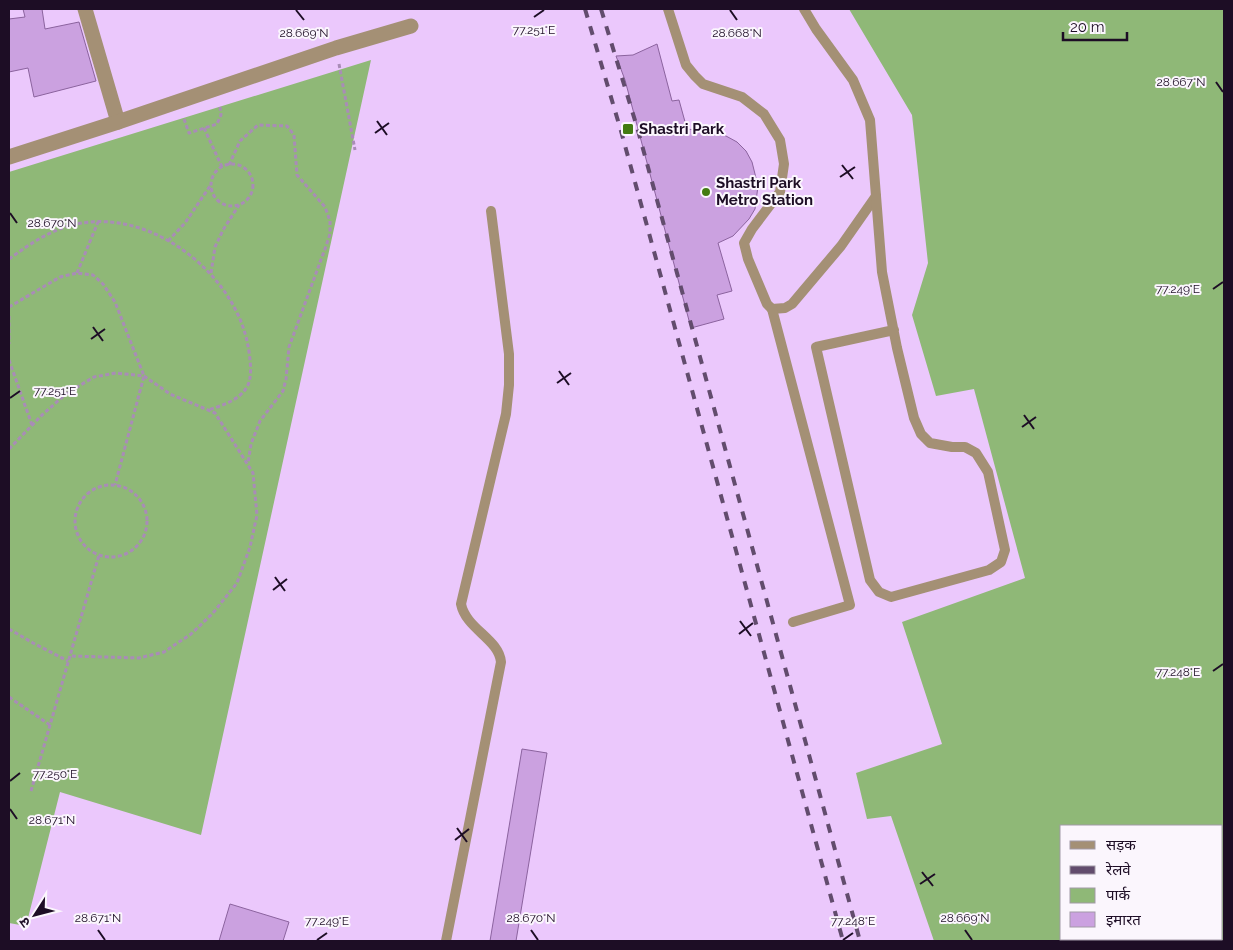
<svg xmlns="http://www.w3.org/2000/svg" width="1233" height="950" viewBox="0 0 1233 950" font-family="Raleway,'Noto Sans Devanagari',sans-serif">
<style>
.green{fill:#8fb877;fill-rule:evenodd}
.building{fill:#cba1e0;stroke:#8b639e}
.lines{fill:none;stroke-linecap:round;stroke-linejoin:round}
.path{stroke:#a98cb7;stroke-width:3;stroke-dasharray:4 2.5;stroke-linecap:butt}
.lane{stroke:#a49075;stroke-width:10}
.street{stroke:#a49075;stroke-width:15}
.rail{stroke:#624c6d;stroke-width:4;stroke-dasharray:9 9;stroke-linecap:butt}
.ticks{fill:none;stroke:#1d0d25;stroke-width:2}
.poi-dot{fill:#437b11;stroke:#fbf6fd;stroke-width:2}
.labels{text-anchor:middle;stroke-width:4;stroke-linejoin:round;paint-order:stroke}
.poi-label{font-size:15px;font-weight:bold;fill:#1d0d25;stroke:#fbf6fd;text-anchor:start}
.ticks-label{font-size:12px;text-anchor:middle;fill:#1d0d25;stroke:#fbf6fd;stroke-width:4;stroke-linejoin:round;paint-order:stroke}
</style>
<rect width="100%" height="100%" fill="#ebc8fc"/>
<!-- green -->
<g class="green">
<path d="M849,9H1224V941H934L891,816L867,819L856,773L942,744L902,622L1025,578L974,389L936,396L912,315L928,263L912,115ZM1062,826H1222V939H1062Z"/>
<polygon points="371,60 201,835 60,792 26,926 9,923 9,172"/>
</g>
<!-- building -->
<g class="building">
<polygon points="23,9 42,9 45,29 79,22 96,81 34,97 28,68 9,72 9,19 25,17"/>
<polygon points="657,44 672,101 679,100 687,129 714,132 726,136 737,142 746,151 752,162 758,186 755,209 749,219 733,236 718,243 732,291 717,295 724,319 691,328 625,80 616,56 633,55"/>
<polygon points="522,749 547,753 516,941 490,941"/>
<polygon points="230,904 289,922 283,941 219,941"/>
</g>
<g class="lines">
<!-- path -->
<g class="path">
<polyline points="339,64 355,150"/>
<polyline points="184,119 189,133 217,124 221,115 220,107"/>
<polyline points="204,128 222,167"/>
<circle cx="232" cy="185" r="21"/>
<polyline points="229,165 240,141 258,125 287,126 294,135 297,175 325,207 330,221 330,234 326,246 289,347 286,379 283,391 260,421 251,444 248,463"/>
<polyline points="168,241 185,223 210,186"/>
<path d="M9,259C34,241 59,224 91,222C161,216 236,278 248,346C250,357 253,377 247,387C238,401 223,405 208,410"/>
<polyline points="77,273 98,222"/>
<polyline points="211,273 215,247 223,230 239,205"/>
<polyline points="9,307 60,277 77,273 93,275 103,284 115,302 144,376 115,485"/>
<polyline points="9,316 9,344"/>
<polyline points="9,360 32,425"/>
<polyline points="9,449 42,415 67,393 94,377 116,373 144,376 170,394 215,413 253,473 257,515 250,547 237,583 213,613 191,634 164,652 139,658 70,656"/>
<circle cx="111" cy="521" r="36"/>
<polyline points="9,629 33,643 68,661"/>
<polyline points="9,697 50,725"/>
<polyline points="31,791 99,555"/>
</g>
<!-- lane -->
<g class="lane">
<polyline points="668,9 686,65 695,76 703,84 742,97 764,114 780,140 784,164 780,192 752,229 744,243 748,259 767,304 772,309 785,308 792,304 841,246 876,196"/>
<polyline points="804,9 816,29 853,80 870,120 882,272 897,348 914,418 921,434 930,443 952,447 965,447 976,453 988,472 1005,550 1001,562 989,570 891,597 879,592 870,580 816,347 894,330"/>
<polyline points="772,309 850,605 793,622"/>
<path d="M446,941L501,662C499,639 466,629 461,604L506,414L509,385V354L491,211"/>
</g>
<!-- street -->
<g class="street">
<polyline points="85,9 118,122"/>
<polyline points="9,157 118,122 336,48 411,26"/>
</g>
<!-- rail -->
<g class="rail">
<polyline points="585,9 621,131 843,941"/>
<polyline points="601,9 637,127 860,941"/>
</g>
</g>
<!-- ticks -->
<path class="ticks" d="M296,10L304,20M730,10L737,20M534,17L544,10M1216,82L1223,92M377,121L387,135M375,133L389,123M842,165L853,179M840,177L855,167M10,213L17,223M1213,289L1223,282M93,327L103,341M91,339L105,329M559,371L569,385M557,383L571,373M10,398L20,391M1024,415L1034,429M1022,427L1036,417M275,577L285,591M273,590L287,579M740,621L751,636M739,634L753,623M1213,671L1223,664M10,781L20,773M10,809L17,819M457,828L467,842M455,840L469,829M922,872L933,886M920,884L935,874M98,930L105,940M531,930L538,940M965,930L972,940M317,940L327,933M843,940L853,933"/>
<!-- markers -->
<g class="poi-dot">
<rect x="622" y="123" width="12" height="12" rx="2.5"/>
<circle cx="706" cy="192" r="5"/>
</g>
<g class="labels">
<!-- poi labels -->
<g class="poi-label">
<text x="639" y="134">Shastri Park</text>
<text x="716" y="188">Shastri Park<tspan x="716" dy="17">Metro Station</tspan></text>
</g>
</g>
<g class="ticks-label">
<text x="534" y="34">77.251°E</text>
<text x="304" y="37">28.669°N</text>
<text x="737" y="37">28.668°N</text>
<text x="1181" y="86">28.667°N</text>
<text x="52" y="227">28.670°N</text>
<text x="1178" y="293">77.249°E</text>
<text x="55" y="395">77.251°E</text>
<text x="1178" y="676">77.248°E</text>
<text x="55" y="778">77.250°E</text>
<text x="52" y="824">28.671°N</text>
<text x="98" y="922">28.671°N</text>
<text x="531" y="922">28.670°N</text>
<text x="965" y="922">28.669°N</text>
<text x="327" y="925">77.249°E</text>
<text x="853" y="925">77.248°E</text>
</g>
<!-- border -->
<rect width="1233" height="950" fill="none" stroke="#1d0d25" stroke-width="20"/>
<!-- legend -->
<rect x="1060" y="825" width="162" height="115" fill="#fbf6fd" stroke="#a299a7"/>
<rect x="1070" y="841" width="25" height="8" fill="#a49075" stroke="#a299a7"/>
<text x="1106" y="850" font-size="15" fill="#1d0d25">सड़क</text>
<rect x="1070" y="866" width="25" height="8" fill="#624c6d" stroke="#a299a7"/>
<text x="1106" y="875" font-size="15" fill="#1d0d25">रेलवे</text>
<rect x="1070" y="888" width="25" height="15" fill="#8fb877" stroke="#a299a7"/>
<text x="1106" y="900" font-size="15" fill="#1d0d25">पार्क</text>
<rect x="1070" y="912" width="25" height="15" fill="#cba1e0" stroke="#a299a7"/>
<text x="1106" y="925" font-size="15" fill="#1d0d25">इमारत</text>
<!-- north arrow -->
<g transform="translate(35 915) rotate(234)" stroke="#fbf6fd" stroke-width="4" paint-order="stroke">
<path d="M0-4L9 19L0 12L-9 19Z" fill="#1d0d25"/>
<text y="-8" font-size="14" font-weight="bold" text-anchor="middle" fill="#1d0d25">उ</text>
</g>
<!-- scale -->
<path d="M1063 32v8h64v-8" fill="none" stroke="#1d0d25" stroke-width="2.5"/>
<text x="1070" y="32" font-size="15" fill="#1d0d25" stroke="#fbf6fd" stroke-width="4" paint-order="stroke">20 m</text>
</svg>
